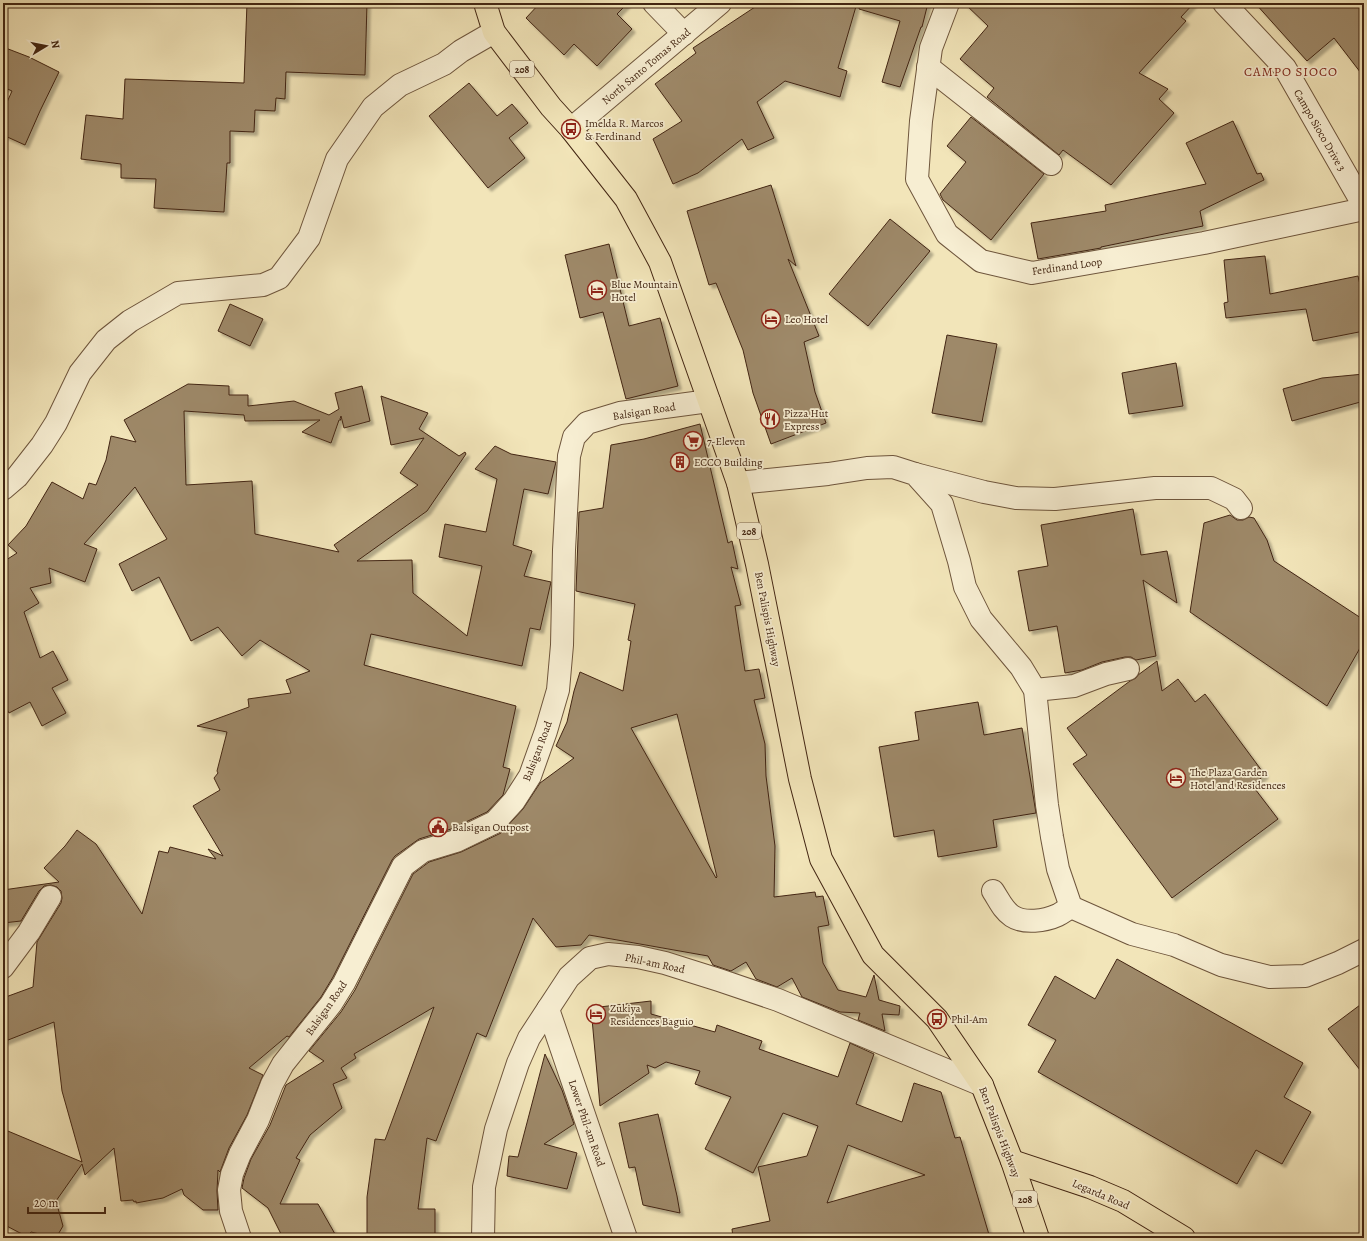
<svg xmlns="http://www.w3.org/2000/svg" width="1367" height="1241" viewBox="0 0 1367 1241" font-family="Alegreya,serif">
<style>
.building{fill:#9e8969;stroke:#422512;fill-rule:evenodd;filter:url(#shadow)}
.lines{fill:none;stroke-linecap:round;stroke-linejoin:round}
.minor-casing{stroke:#6e553c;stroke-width:24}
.major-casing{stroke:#422512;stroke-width:24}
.minor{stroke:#f7eed2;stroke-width:22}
.major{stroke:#f2e5b9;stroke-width:22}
.labels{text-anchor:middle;stroke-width:3.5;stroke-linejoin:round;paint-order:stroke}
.shield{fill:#f7eed2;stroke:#78614c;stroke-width:1}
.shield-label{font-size:10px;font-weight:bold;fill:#422512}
.street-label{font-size:11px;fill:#422512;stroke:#f7eed2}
.poi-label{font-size:11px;fill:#422512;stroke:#f7eed2;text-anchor:start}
.quarter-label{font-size:13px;letter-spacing:1px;fill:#7a1f14;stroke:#f7eed2}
</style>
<defs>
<filter id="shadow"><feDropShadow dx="3.5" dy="3.5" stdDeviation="1" flood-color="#0004"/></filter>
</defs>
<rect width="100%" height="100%" fill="#f2e5b9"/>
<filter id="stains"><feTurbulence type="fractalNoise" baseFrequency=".005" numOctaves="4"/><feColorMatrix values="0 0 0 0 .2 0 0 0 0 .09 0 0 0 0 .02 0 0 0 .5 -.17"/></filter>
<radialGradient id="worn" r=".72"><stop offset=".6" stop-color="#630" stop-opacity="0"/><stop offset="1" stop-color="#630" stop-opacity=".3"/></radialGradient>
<!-- building -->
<g class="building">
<polygon points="247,3 367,3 365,75 286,72 285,99 276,98 275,111 255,110 254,132 230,131 230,163 227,163 224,212 154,208 156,179 121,178 121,164 81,159 86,115 123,119 125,79 244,83"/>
<polygon points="540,3 628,3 617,14 632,29 597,66 574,44 564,55 526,18"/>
<polygon points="761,3 857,3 838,68 847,71 840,97 785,81 757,102 774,138 748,150 742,139 698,173 673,184 653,139 682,121 655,84 696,53 693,48"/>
<polygon points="860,3 928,3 922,27 921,27 900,87 882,82 900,21 859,9"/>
<polygon points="964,3 1194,3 1181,17 1186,21 1139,73 1168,89 1159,99 1174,113 1111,185 1063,150 1059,155 987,97 994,88 960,59 988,26"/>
<polygon points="1255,3 1364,3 1364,77 1334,38 1307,61"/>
<polygon points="3,47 29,57 59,72 40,111 25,145 3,135 3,111 12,91 3,87"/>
<polygon points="469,83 497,116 512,104 528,123 509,138 525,158 488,188 429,116"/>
<polygon points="971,117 1044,174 991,240 943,200 940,194 966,162 947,146"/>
<polygon points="1233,121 1257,174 1261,173 1264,180 1200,211 1203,226 1101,247 1101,248 1038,259 1031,223 1106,211 1105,205 1206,184 1186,143"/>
<polygon points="771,185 796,266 788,259 819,336 804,342 815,392 826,423 771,444 753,393 743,350 716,283 709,285 687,211"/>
<polygon points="890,219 930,251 868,326 829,294"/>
<polygon points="609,244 629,326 660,318 678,386 626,399 603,312 580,318 565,255"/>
<polygon points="1265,256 1270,294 1358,276 1364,302 1364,331 1313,341 1306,309 1226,318 1224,303 1228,302 1224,260"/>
<polygon points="230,304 263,319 250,346 218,331"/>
<polygon points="947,335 997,344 982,422 932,413"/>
<polygon points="1176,363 1183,406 1129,414 1122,373"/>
<polygon points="1364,374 1364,401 1292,421 1283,389 1322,378"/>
<polygon points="188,384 229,386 229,395 248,395 248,406 294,401 329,415 339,409 335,393 362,386 370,421 344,428 341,416 340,419 341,420 339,420 331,443 302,432 320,420 245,421 244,415 184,411 186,485 252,481 255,534 339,552 334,545 418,485 400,473 424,438 391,445 381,396 428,413 419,429 459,456 465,452 466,454 427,511 357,561 412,560 413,593 467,636 482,566 439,557 445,524 486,532 497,479 475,469 495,446 511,454 556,462 548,494 524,489 513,545 532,551 524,576 551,582 540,630 530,628 522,666 371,634 364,665 516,706 503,767 510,769 503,795 487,812 451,829 419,839 395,856 392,860 333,977 321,997 289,1037 287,1036 249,1068 263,1075 247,1115 229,1148 220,1172 218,1170 217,1191 218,1210 203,1210 184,1195 182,1189 163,1198 136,1203 136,1201 134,1202 133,1200 121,1201 114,1148 85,1175 82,1164 56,1201 63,1226 56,1238 31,1232 28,1236 20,1233 3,1224 3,1129 82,1162 62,1091 54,1022 3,1042 3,998 33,987 37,942 61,903 62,898 61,891 57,887 51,885 44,886 39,891 21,921 3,923 3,890 59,882 44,868 65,846 77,830 96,844 142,914 159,851 168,853 170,847 216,859 208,849 223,856 193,806 220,790 214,778 218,773 217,771 227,732 197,726 249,707 248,699 291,693 286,680 310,671 260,640 242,656 218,627 191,641 159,577 132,591 119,564 167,539 135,487 84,544 97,549 85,582 49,568 51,583 30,588 39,603 24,612 40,658 53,651 68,680 52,688 66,713 42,726 30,702 9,713 3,702 3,562 17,553 8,545 26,526 52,482 83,499 89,483 96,485 106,460 111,436 136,442 124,420"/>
<path d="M700,424L728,543L732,541L738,569L731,567L741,605L735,606L745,671L759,669L765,698L754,700L765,744L766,776L775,846L774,897L815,892L816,897L823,896L829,925L818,927L823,963L838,990L866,997L874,975L879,1000L900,1006L899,1015L882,1014L885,1031L858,1020L860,1013L840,1012L802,997L792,978L777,987L756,979L746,962L731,971L713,965L708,956L589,935L581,945L556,947L533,918L486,1037L477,1033L436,1141L427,1138L418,1209H435V1238H367V1197L375,1139L385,1140L434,1007L354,1054L356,1058L341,1068L347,1078L333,1084L342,1108L310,1135L296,1158L300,1160L280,1204H318L335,1234L318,1238H283L268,1208L242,1188L244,1178L251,1159L270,1125L286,1085L324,1061L309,1051L341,1012L355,990L413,874L429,862L461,852L501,833L523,809L540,783L574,758L556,746L567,722L574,691L580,672L623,691L631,641L628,640L635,604L576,591L579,512L603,508L611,445L644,439ZM677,714L717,877L716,878L631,728Z"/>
<polygon points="1133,509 1141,555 1167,551 1177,603 1143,580 1156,656 1136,660 1131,657 1125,657 1102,662 1082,670 1065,673 1057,626 1029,631 1018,571 1048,566 1041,525"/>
<polygon points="1230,515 1237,520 1243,520 1249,517 1254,518 1267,540 1274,561 1364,620 1364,641 1327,706 1190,612 1204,523"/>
<polygon points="1157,661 1162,691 1178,679 1195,702 1205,694 1265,775 1252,785 1278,819 1172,898 1073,764 1087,755 1067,728 1130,681 1136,678 1138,675"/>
<polygon points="978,702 984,735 1022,728 1036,813 993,820 997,847 938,857 934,830 894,837 879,747 919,740 915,712"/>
<polygon points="1117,959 1303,1063 1284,1097 1311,1112 1282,1164 1256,1150 1237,1184 1038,1072 1056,1040 1028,1025 1055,976 1095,999"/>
<path d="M651,1001V1014L715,1032L717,1025L762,1041L759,1049L838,1077L850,1043L874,1054L856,1104L902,1122L914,1083L941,1092L955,1138L960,1137L990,1238H733L732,1229L770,1221L758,1167L807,1156L818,1126L783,1113L753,1173L705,1149L731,1097L695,1084L700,1071L666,1062L655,1068L647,1065L649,1073L600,1106L591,1008ZM848,1145L925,1175L827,1203Z"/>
<polygon points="1364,1002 1364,1075 1328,1029"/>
<polygon points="545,1054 562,1090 574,1124 544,1144 577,1153 567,1189 507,1176 509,1156 518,1157"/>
<polygon points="658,1114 677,1196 680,1213 643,1205 635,1167 629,1168 619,1123"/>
</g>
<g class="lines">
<!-- minor casing -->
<g class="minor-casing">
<g id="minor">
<polyline points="654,3 684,34"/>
<polyline points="948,3 931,48 921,121 917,179 947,234 981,261 1032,273 1204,243 1364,209"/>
<polyline points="1224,3 1285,68 1364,206"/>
<polyline points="928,67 1051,164"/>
<polyline points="571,129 720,3"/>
<polyline points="915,474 984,492 1016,498 1055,499 1155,488 1211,488 1234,499 1241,508"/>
<polyline points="738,483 828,474 867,468 893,467 915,474 942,504 959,561 965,587 981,619 1021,667 1035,690 1047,805 1052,837 1058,869 1071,907 1132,934 1174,945 1221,965 1270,977 1305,976 1338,963 1364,950"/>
<polyline points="3,489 17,477 42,445 56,423 80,373 106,340 130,321 178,293 263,285 279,278 309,238 337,159 373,107 400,85 444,64 461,51 494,32"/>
<polyline points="1035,690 1074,686 1106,674 1128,669"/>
<path d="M993,891C999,900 1003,910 1012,916C1024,924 1045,921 1058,915C1062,913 1067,909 1071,907"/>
<polyline points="3,967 29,932 50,897"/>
<polyline points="548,1009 626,1238"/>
<polyline points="240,1238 231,1211 229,1190 232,1174 240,1154 258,1120 272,1084 283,1064 331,1004 344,983 403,866 423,851 456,841 495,822 514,801 530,776 546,731 558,690 562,645 564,550 569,456 574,437 587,423 620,413 709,401"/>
<polyline points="483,1238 484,1187 496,1129 518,1063 529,1038 569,977 590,958 608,954 638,957 665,963 719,980 778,1000 982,1085"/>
</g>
</g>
<!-- major casing -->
<g class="major-casing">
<g id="major">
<polyline points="485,3 494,32 551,107 571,129 626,199 660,262 738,483 757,564 800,779 821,859 873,955 937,1019 982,1085 1012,1161 1038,1238"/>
<polyline points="1012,1161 1090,1187 1123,1201 1184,1238"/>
</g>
</g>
<!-- minor -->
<use href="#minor" class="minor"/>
<!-- major -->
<use href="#major" class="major"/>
</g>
<!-- icons -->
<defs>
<g id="bus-ring" transform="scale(1)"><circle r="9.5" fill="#f7eed2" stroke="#8f2418" stroke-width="1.5"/><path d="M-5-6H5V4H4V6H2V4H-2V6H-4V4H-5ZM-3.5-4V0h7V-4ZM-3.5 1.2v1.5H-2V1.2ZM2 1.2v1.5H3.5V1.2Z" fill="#8f2418"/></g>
<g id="hotel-ring" transform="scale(1)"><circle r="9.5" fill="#f7eed2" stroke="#8f2418" stroke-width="1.5"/><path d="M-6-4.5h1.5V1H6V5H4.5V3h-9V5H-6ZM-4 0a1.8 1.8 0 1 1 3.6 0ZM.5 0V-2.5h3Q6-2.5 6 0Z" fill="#8f2418"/></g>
<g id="restaurant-ring" transform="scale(1)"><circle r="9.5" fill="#f7eed2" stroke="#8f2418" stroke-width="1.5"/><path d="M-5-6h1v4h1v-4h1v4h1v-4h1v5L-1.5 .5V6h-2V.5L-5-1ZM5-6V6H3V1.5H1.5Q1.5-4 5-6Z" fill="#8f2418"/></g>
<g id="supermarket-ring" transform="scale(1)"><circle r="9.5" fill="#f7eed2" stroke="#8f2418" stroke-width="1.5"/><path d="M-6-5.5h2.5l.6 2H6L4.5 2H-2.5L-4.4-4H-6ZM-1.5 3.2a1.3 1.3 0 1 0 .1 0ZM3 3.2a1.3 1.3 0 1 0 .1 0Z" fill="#8f2418"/></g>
<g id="building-ring" transform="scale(1)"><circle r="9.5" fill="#f7eed2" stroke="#8f2418" stroke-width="1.5"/><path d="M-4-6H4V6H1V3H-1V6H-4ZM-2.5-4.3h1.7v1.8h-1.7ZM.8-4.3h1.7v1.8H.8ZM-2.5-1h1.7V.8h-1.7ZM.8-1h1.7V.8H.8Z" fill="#8f2418"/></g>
<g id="civic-ring" transform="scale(1)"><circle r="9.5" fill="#f7eed2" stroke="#8f2418" stroke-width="1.5"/><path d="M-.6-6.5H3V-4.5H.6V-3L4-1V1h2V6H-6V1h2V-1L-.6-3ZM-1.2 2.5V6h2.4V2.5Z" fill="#8f2418"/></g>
</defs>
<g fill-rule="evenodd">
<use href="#bus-ring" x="571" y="129"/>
<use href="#hotel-ring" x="597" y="290"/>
<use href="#hotel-ring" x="771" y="319"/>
<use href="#restaurant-ring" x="770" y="419"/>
<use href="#supermarket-ring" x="693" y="441"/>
<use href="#building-ring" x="680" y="462"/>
<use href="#hotel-ring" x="1176" y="778"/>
<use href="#civic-ring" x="438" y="827"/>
<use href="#hotel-ring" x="596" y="1014"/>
<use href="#bus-ring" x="937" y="1019"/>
</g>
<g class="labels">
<!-- shield labels -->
<g class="shield">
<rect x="510" y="61" width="24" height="16" rx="3"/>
<rect x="737" y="523" width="24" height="16" rx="3"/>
<rect x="1013" y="1191" width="24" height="16" rx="3"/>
</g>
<g class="shield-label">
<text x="522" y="73">208</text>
<text x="749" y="535">208</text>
<text x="1025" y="1203">208</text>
</g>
<!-- street labels -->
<g class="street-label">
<text transform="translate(646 66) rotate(-40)" y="4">North Santo Tomas Road</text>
<text transform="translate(1320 130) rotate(60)" y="4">Campo Sioco Drive 3</text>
<text transform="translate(1067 266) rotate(-8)" y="4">Ferdinand Loop</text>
<text transform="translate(644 411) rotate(-9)" y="4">Balsigan Road</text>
<text transform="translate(768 619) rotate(79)" y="4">Ben Palispis Highway</text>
<text transform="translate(537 751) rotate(-69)" y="4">Balsigan Road</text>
<text transform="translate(655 963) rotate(12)" y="4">Phil-am Road</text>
<text transform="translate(326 1008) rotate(-55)" y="4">Balsigan Road</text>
<text transform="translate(587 1123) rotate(71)" y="4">Lower Phil-am Road</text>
<text transform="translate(1000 1132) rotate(69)" y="4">Ben Palispis Highway</text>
<text transform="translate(1101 1194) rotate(23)" y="4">Legarda Road</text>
</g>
<!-- poi labels -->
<g class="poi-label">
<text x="585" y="127">Imelda R. Marcos<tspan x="585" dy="13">&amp; Ferdinand</tspan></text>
<text x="611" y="288">Blue Mountain<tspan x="611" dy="13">Hotel</tspan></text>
<text x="785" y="323">Leo Hotel</text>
<text x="784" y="417">Pizza Hut<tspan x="784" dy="13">Express</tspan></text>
<text x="707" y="445">7-Eleven</text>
<text x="694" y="466">ECCO Building</text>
<text x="1190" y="776">The Plaza Garden<tspan x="1190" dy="13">Hotel and Residences</tspan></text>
<text x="452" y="831">Balsigan Outpost</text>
<text x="610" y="1012">Zukiya<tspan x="610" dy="13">Residences Baguio</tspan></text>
<text x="951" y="1023">Phil-Am</text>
</g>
<!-- quarter labels -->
<g class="quarter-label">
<text x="1291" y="76">CAMPO SIOCO</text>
</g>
</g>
<!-- margin -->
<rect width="1367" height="1241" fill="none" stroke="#f2e5b9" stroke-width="16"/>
<rect x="4" y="4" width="1359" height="1233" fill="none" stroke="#422512" stroke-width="2"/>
<rect x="8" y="8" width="1351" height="1225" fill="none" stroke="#422512"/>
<!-- north arrow -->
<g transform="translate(46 46) rotate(80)" stroke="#f7eed2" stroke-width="3" paint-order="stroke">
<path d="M0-3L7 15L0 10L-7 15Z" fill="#422512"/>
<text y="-6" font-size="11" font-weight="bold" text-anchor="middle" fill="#422512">N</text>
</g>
<!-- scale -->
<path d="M28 1207v6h77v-6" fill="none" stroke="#422512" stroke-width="2"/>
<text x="34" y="1207" font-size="12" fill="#422512" stroke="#f7eed2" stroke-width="3" paint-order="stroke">20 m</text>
<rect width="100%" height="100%" filter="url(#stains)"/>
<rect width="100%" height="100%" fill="url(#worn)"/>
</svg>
